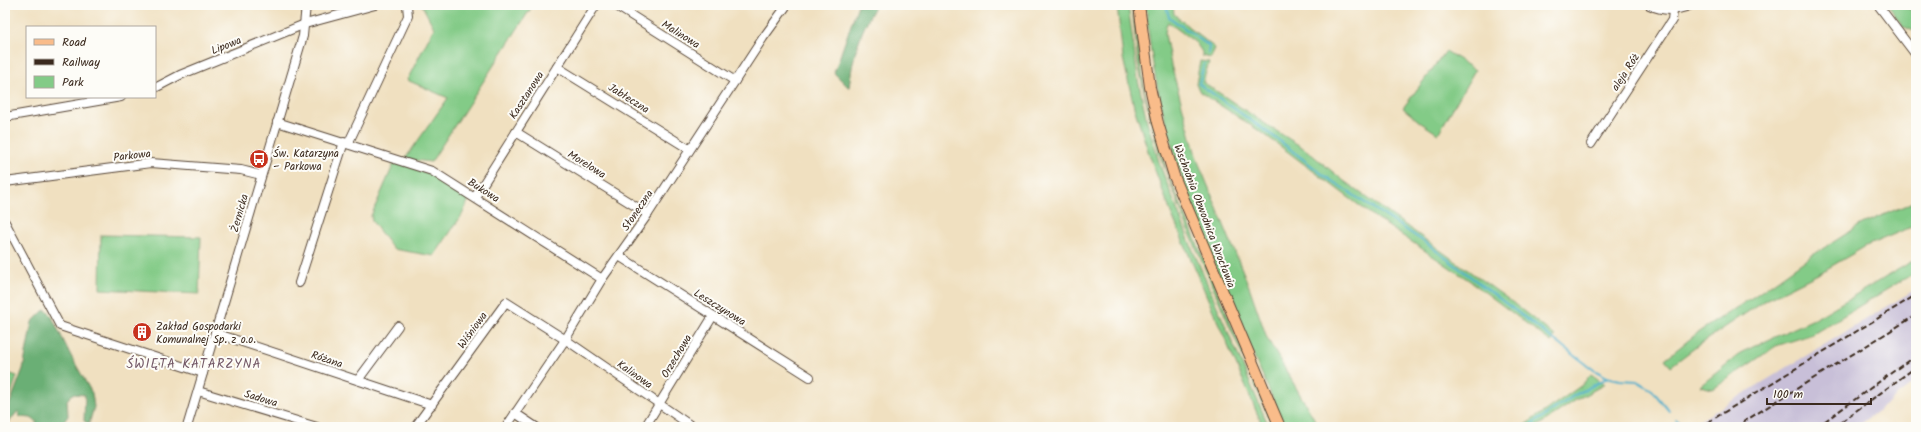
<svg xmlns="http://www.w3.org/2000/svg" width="1921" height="432" viewBox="0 0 1921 432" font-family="Kalam,sans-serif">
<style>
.industrial{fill:#c8bfd8}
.green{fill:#83cb87;stroke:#5f7a52}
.forest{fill:#6aaf74;stroke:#526c49}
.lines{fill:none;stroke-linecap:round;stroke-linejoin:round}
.stream{stroke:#4dafcc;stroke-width:2}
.minor-casing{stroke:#564536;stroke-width:10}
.major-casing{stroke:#564536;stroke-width:12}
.minor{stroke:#fff;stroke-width:8}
.major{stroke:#f9bc8a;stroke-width:10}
.rail{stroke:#3b2a1e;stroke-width:2;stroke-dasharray:6 3;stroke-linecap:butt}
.labels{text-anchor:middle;stroke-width:4;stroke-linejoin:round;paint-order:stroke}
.street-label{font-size:11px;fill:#3b2a1e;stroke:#fdfcf7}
.poi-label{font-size:11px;fill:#3b2a1e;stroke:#fdfcf7;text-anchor:start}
.quarter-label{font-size:13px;letter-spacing:1px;fill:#745967;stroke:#fdfcf7}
</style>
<rect width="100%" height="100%" fill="#fdfcf7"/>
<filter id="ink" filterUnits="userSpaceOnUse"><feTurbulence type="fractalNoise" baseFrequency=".025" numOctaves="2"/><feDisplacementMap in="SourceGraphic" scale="8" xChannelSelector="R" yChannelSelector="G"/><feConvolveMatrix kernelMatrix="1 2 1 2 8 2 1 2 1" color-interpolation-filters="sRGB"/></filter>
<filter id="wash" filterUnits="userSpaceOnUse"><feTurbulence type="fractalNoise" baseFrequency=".012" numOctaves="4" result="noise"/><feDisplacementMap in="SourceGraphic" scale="16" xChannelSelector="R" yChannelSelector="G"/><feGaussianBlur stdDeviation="0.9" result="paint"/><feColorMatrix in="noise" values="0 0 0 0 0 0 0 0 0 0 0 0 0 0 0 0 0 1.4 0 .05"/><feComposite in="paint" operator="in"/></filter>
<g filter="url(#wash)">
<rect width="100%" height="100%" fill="#f0e0c0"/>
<!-- industrial -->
<g class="industrial">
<polygon points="316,5 342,5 323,10"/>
<polygon points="1916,289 1916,381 1857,427 1689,427"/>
</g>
<!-- green -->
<g class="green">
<polygon points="422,5 533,5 431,162 405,159 448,98 407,80 434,28"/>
<polygon points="1117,5 1128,5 1138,80 1147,121 1160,165 1192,248 1269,427 1263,427 1171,213 1149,154 1134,107 1123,58"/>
<polygon points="1132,5 1145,92 1167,172 1275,427 1273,427 1188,229 1159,153 1145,96 1138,63"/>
<path d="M1146,5H1173L1174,14L1190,28L1215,48L1211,58L1202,56V52L1196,43L1168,22L1166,26L1165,34L1171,65L1197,159L1250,289L1267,338L1319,427H1285C1227,291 1156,155 1146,5Z"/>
<polygon points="1888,5 1900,5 1916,12 1916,32 1902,26"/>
<polygon points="1446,51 1475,70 1438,134 1421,123 1403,108"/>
<polygon points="1200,61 1209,62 1203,82 1270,127 1305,149 1344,181 1508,299 1555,336 1551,342 1470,281 1376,218 1264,134 1200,92 1196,84"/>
<polygon points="395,161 434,175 470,197 462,215 434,256 393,249 372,221 371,216"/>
<polygon points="1916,201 1916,225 1866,246 1818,274 1764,301 1700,344 1671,366 1665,359 1700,331 1756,295 1811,256 1862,224"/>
<polygon points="101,235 201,237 199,294 100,289"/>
<polygon points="1916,259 1916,272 1813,334 1776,346 1713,389 1700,386 1742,352 1816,318"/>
<polygon points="5,372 17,376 5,411"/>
<polygon points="1591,374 1605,384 1576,400 1536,427 1522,427 1582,385"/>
</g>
<!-- forest -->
<g class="forest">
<path d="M858,5H876C859,34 853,55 849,88L834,73Z"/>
<polygon points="46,310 51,315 71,356 92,393 94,407 89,424 84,421 85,395 73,394 67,400 68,416 60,427 51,427 51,423 46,427 34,427 37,422 31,418 20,417 18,411 5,427 5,416 23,369 32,322 43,311"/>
</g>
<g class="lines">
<!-- stream -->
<g class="stream">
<polyline points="1166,5 1169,17 1209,46 1208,54"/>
<polyline points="1204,64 1199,84 1276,138 1326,177 1426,243 1594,370 1607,377 1620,380 1637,381 1652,390 1669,411"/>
<polyline points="1676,420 1684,427"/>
<polyline points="1528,427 1575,395 1607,378"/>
<polyline points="1676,427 1677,426"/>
</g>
</g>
</g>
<g filter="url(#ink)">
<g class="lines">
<!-- minor casing -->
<g class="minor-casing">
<g id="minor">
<polyline points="615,5 735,81"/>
<path d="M1649,5C1664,12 1676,11 1691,5"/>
<polyline points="1878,5 1916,55"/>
<polyline points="557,67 689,149"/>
<polyline points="155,88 180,75 305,24 375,5"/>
<polyline points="5,117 121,97"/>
<polyline points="277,122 432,171 602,279"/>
<polyline points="516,132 648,214"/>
<polyline points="348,144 408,16 407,5"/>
<polyline points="1591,144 1672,20 1673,11"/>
<polyline points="5,182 151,163 241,170 261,175"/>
<polyline points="475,197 596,5"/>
<polyline points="5,222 60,326 203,373"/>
<polyline points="619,256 810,377"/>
<polyline points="299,283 344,142"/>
<polyline points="215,333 432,405"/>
<polyline points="358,380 398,326"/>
<polyline points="198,391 317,427"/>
<polyline points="515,413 536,427"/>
<polyline points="187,427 303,36 306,5"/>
<polyline points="415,427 506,302 569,342 693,427"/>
<polyline points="506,427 565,340 602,279 648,214 763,38 787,5"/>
<polyline points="645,427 713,316"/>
</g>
</g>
<!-- major casing -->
<g class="major-casing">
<polyline id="major" points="1139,5 1150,87 1158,123 1174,176 1280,427"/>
</g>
<!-- minor -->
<use href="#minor" class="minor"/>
<!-- major -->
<use href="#major" class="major"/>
<!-- rail -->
<g class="rail">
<polyline points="1700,427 1916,295"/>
<polyline points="1735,427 1916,315"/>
<polyline points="1817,427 1916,355"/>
<polyline points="1834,427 1916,367"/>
</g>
</g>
</g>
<!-- icons -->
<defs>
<g id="bus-disc" transform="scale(1)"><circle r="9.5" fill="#c8321e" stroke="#fdfcf7"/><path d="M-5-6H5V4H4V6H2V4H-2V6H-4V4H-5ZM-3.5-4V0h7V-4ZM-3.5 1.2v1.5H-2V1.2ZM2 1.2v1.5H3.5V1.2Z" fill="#fff"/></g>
<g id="building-disc" transform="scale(1)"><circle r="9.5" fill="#c8321e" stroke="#fdfcf7"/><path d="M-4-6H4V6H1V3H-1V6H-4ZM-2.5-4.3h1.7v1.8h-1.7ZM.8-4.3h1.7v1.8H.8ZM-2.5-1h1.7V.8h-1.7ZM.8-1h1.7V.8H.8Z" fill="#fff"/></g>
</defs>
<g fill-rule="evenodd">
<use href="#bus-disc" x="259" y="159"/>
<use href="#building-disc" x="142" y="332"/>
</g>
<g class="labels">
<!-- street labels -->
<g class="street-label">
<text transform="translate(681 34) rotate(32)" y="4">Malinowa</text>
<text transform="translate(226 45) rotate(-22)" y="4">Lipowa</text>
<text transform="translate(1625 72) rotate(-57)" y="4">aleja Róż</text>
<text transform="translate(526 95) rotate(-57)" y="4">Kasztanowa</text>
<text transform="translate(629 98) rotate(32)" y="4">Jabłeczna</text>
<text transform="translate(132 155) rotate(-6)" y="4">Parkowa</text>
<text transform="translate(587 164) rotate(32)" y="4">Morelowa</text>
<text transform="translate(484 190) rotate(32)" y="4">Bukowa</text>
<text transform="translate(637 210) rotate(-56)" y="4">Słoneczna</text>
<text transform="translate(239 213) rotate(-74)" y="4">Żernicka</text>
<text transform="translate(1205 216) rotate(69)" y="4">Wschodnia Obwodnica Wrocławia</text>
<text transform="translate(720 307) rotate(32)" y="4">Leszczynowa</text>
<text transform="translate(472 330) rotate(-54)" y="4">Wiśniowa</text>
<text transform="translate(676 356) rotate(-59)" y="4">Orzechowa</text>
<text transform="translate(327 359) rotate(18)" y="4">Różana</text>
<text transform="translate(635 374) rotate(35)" y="4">Kalinowa</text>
<text transform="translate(261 398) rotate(17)" y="4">Sadowa</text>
</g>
<!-- poi labels -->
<g class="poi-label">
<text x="273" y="157">Św. Katarzyna<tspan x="273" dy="13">– Parkowa</tspan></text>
<text x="156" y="330">Zakład Gospodarki<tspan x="156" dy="13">Komunalnej Sp. z o.o.</tspan></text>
</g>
<!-- quarter labels -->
<g class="quarter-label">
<text x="194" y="368">ŚWIĘTA KATARZYNA</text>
</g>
</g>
<!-- margin -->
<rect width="1921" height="432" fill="none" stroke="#fdfcf7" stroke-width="20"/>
<!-- legend -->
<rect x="26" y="26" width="130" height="72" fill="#fdfcf7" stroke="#afa8a0"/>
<rect x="34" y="39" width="20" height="6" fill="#f9bc8a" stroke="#afa8a0"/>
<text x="62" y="46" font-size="12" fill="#3b2a1e">Road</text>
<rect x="34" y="59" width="20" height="6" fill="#3b2a1e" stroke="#afa8a0"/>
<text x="62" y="66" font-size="12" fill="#3b2a1e">Railway</text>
<rect x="34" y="76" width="20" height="12" fill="#83cb87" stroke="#afa8a0"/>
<text x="62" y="86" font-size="12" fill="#3b2a1e">Park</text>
<!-- scale -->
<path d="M1767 398v6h104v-6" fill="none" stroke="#3b2a1e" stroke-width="2"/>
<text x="1773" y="398" font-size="12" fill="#3b2a1e" stroke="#fdfcf7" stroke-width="3" paint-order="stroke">100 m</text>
</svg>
